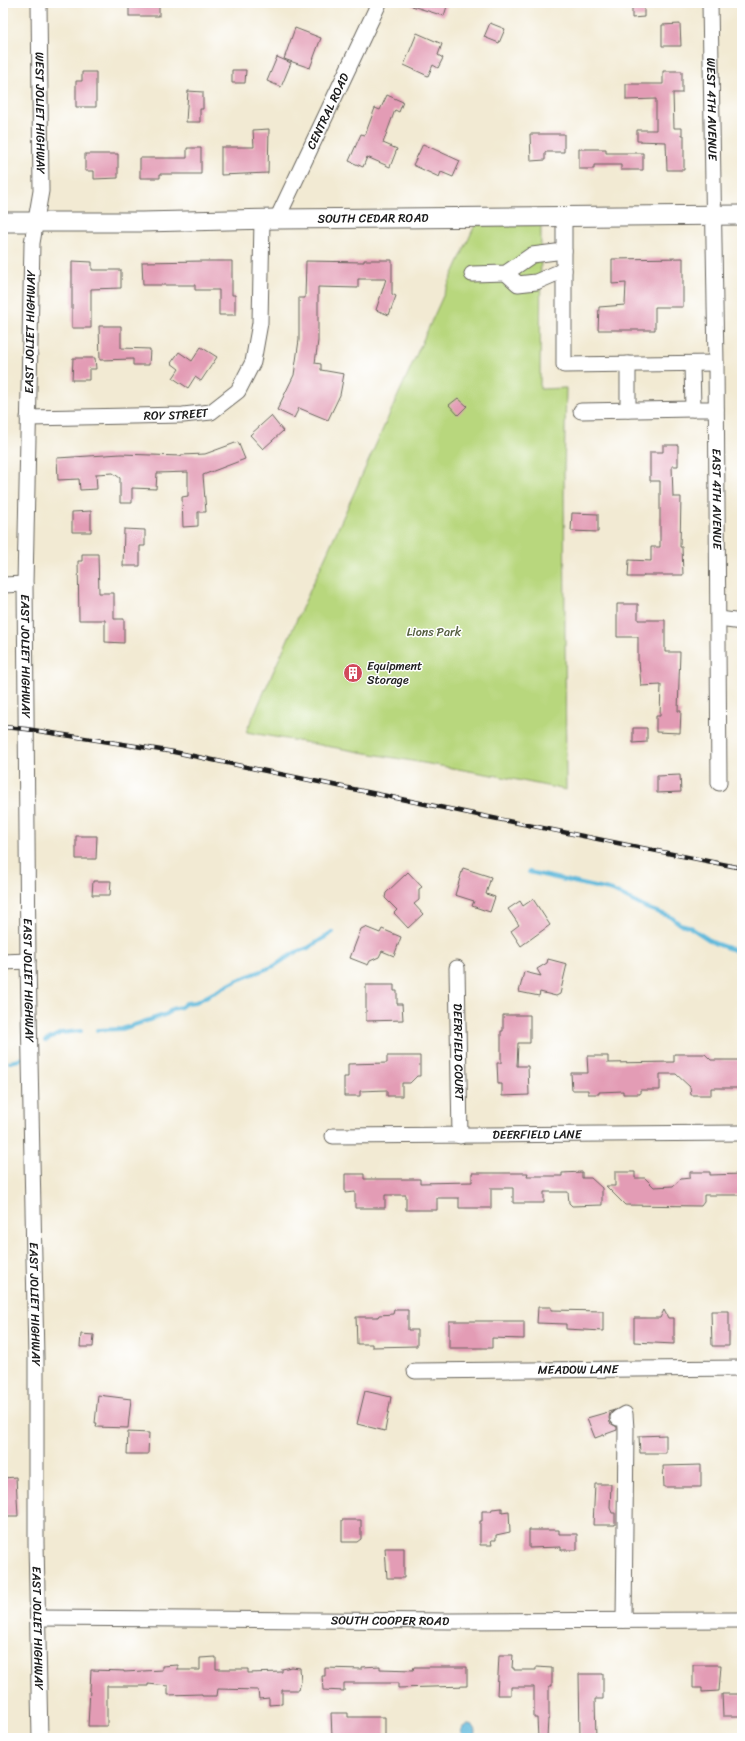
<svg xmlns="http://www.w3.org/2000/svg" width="745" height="1741" viewBox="0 0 745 1741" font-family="Sriracha,sans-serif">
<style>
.green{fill:#b8d77d;stroke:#6a7a4c}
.water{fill:#5cb7da;stroke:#3c6a7b}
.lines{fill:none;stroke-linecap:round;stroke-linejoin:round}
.stream{stroke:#5cb7da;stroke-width:4}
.building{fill:#e39cb5}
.minor-casing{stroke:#67645c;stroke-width:17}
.major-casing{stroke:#67645c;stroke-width:21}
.minor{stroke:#fff;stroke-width:15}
.major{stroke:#fff;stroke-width:19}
.rail-casing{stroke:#1c1c1c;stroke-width:4.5}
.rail{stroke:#fff;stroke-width:3;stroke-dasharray:9;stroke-linecap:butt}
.labels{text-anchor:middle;stroke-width:3;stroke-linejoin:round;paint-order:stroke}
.street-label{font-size:12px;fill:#1c1c1c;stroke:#fff}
.park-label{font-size:12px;fill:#535d3e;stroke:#fff}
.poi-label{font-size:12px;fill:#1c1c1c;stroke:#fff;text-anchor:start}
</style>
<rect width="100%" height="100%" fill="#fff"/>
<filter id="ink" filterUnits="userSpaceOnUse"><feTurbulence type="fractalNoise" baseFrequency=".025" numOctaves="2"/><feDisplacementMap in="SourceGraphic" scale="8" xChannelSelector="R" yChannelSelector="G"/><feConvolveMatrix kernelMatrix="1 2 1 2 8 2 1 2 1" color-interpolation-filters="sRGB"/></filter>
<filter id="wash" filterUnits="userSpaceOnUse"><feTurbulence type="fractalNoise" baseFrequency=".012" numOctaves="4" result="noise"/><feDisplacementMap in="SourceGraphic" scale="16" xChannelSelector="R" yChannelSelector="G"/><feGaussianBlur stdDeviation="0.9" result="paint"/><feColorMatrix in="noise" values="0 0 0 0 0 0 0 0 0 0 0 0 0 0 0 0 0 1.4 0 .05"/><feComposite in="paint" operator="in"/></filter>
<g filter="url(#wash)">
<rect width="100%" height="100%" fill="#f2ead3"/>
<!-- green -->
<polygon class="green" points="541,224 540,389 566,388 564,474 566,790 498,776 246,732 475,225"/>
<!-- water -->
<circle class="water" cx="468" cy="1732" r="7"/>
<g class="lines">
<!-- stream -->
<g class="stream">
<polyline points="529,872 613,891 646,908 671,917 680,924 688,926 714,943 742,953"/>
<polyline points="97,1030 122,1029 167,1014 172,1009 181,1007 186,1003 196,1002 238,980 274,966 294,953 308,948 333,932"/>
<polyline points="45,1041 61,1033 81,1031"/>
<polyline points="10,1062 19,1060 22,1058"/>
</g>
</g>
<g id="blocks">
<!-- building -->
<g class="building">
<rect x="129" y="3" width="30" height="13"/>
<polygon points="412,3 448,3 444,16 412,6"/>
<polygon points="644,3 644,17 632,18 632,4"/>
<polygon points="490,23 505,29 499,43 484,37"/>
<polygon points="680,24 681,46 662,46 662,25"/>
<polygon points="295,28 321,38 310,68 284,59"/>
<polygon points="417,33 442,44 438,55 443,58 438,68 433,65 428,76 404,65"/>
<polygon points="277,57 291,63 281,87 267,81"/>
<polygon points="232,70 246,70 245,83 232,83"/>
<polygon points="663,71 682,71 682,93 673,93 674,128 682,128 682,135 684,135 684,170 667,170 666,142 637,141 637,130 656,130 656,99 626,100 626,84 663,84"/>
<polygon points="82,72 96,72 96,107 76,107 76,81 82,81"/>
<polygon points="188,91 203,92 203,109 200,109 200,122 186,122"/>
<polygon points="387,95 403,102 399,112 395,110 383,143 397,149 390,167 367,157 363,167 349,161 361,134 365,135 375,108 380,110"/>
<polygon points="269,129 268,173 221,175 221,147 254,147 253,130"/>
<polygon points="530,134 564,134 564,152 545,152 545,160 531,161"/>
<polygon points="423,144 460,161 453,177 441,172 439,177 413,165"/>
<polygon points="187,148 201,148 201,174 160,174 160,178 140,178 140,158 187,158"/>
<polygon points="579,149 606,149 606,153 643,153 643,170 621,170 621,165 594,165 594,169 579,169"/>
<polygon points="85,154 118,154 118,178 94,179 94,171 85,171"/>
<polygon points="683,258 683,307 655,307 655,330 598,330 599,307 625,305 626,283 612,284 612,259"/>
<polygon points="364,260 392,260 392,294 396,296 389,315 376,310 386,279 358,279 358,288 318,287 318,341 315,363 321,364 321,370 344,374 340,395 328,420 299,408 294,418 277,410 294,375 299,340 299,298 305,298 306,261 364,262"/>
<polygon points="72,261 92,262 92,270 121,270 121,288 91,289 91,328 72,328"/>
<polygon points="204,261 232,261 232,295 235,295 235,315 219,315 219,290 195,290 195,285 143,285 142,262"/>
<polygon points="99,326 121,326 121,348 150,349 149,365 133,365 133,359 100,360"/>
<polygon points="201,347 217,357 201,381 195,377 188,388 173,378 179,369 171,363 179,352 192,361"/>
<polygon points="73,358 95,358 96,369 89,369 89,380 72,380"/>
<polygon points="458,398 467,406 458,415 449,405"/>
<polygon points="271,416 283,431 263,449 250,435"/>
<polygon points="238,442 245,459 203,475 206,512 198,512 198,526 183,527 182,497 188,496 188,472 157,473 156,489 132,488 132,503 120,503 120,478 113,473 96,474 97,489 80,490 79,479 58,480 57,458 121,454 181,456 181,455 205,454"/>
<polygon points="663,445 678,445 678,466 672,466 673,497 681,497 680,547 682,547 683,575 644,575 643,577 628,577 629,560 651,561 651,547 660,547 660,481 650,481 650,452 663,452"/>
<polygon points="91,511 91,532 72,532 72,512"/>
<polygon points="572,513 598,514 598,532 571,531"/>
<polygon points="124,529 145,530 145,546 140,546 140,566 123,566"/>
<polygon points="82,554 98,554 99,593 114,593 114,619 124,619 124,643 105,642 105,620 79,620 78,561 82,561"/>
<polygon points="617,604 638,604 638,620 665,620 665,652 680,652 678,711 681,711 680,733 656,732 656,716 660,716 661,685 641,686 639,662 638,662 638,637 617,637"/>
<polygon points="633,728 647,728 647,742 633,743"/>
<polygon points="680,775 681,792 657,793 657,776"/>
<polygon points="76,836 97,836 96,859 76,859"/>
<polygon points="463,868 491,877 486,894 495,897 490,912 472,906 474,901 455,895"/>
<polygon points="408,872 422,887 419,889 419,900 414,904 423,914 408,928 394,913 397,910 385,898 386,893"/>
<polygon points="93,881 111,881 110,895 92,895"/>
<polygon points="533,899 550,925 521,946 511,931 519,925 508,909 520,901 523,906"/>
<polygon points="365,927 380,933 382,929 401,937 394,956 382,951 379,957 370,961 368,965 350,958 361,929"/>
<polygon points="548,959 567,964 560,994 556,996 540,992 539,996 519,992 524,972 541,976 537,969 547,963"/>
<polygon points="366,985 394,985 394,991 397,991 397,1004 402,1004 403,1020 366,1021"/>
<polygon points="503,1015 530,1015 530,1043 518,1043 517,1066 528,1066 529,1095 502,1096 502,1084 498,1084 497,1063 501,1063 501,1031 503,1031"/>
<polygon points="674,1054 705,1054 711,1060 742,1060 742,1088 711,1088 711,1095 691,1095 690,1087 676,1074 660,1074 660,1090 640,1090 640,1094 623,1094 623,1091 599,1092 599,1094 588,1094 588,1090 572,1090 571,1073 588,1073 587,1056 608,1056 608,1063 674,1062"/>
<polygon points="387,1056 420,1056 420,1076 417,1076 410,1083 402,1083 402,1096 387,1096 387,1090 360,1091 360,1096 344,1096 344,1077 348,1077 348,1064 387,1063"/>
<polygon points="582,1172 582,1178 591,1178 602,1188 602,1205 572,1206 569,1203 568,1192 544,1192 544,1203 513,1203 513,1188 491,1188 491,1208 459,1208 459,1198 437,1198 437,1210 406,1210 406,1195 385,1195 385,1208 355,1208 355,1192 345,1193 345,1174 364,1174 364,1179 420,1179 420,1183 472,1182 472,1173 528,1173 527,1176 562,1176 562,1173"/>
<polygon points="615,1172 635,1172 635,1178 645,1178 654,1187 673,1186 681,1179 690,1178 690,1172 710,1172 710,1175 742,1174 742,1195 704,1195 704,1202 701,1206 625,1205 606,1186 615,1186"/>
<polygon points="538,1307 551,1307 551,1310 603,1311 603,1331 566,1329 566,1324 537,1323"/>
<polygon points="394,1310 408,1310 408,1330 417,1330 417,1346 372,1347 372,1344 357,1344 356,1317 378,1317 379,1315 393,1314"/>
<polygon points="664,1310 668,1318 674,1318 674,1344 634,1342 634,1318 660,1318"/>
<polygon points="711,1311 729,1311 729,1346 712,1346"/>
<polygon points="449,1321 524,1321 524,1339 492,1338 492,1348 449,1348"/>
<polygon points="81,1334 94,1335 93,1347 80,1347"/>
<polygon points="365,1391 391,1397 385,1431 357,1424"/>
<polygon points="98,1395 131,1399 128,1428 96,1427 97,1423 95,1423"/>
<polygon points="615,1410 610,1413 609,1418 610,1423 617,1427 617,1430 595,1438 587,1418"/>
<polygon points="128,1432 149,1433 148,1454 127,1454"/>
<polygon points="666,1435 666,1453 640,1453 639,1436"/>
<polygon points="701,1465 701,1487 664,1487 663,1466"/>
<polygon points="16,1477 18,1516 3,1516 3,1478"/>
<polygon points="595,1484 611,1484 610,1508 612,1513 615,1513 615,1525 593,1525"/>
<polygon points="502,1508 502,1512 509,1511 510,1532 496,1535 496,1540 491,1540 492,1545 480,1545 480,1521 482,1521 482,1511 491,1511 492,1509"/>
<polygon points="342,1520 361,1520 361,1539 357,1542 342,1542"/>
<polygon points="529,1530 559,1530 559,1534 577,1534 577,1550 561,1550 561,1547 529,1548"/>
<polygon points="385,1548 404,1548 404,1578 387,1578"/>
<polygon points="499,1655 513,1655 512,1668 514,1668 514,1670 536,1670 536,1667 552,1668 552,1686 549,1686 549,1719 548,1719 547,1738 538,1738 537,1718 534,1718 534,1687 511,1687 511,1695 497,1695"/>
<polygon points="216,1657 216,1669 248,1669 248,1673 282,1672 282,1669 292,1667 300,1668 301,1681 299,1690 282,1690 282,1704 269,1705 269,1698 259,1699 258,1690 218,1689 217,1696 202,1696 202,1694 168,1695 168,1686 148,1684 148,1686 107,1686 107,1726 88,1726 91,1670 124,1671 124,1672 162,1670 162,1666 178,1665 178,1670 200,1670 200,1658"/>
<polygon points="693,1665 721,1665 719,1691 702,1692 702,1688 693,1688"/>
<polygon points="380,1666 380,1669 413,1670 414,1667 467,1667 467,1686 398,1688 398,1683 344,1683 344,1691 323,1690 322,1676 325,1676 325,1668 362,1669 362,1667"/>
<polygon points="579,1674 603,1674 603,1699 595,1699 596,1738 580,1738"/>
<polygon points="722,1694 742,1694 742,1716 723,1716"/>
<polygon points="331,1713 348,1713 348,1717 385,1717 385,1738 332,1737"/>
</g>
</g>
</g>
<g filter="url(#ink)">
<use href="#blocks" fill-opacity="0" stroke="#67645c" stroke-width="1"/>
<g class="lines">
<!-- minor casing -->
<g class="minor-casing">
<g id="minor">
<path id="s1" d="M39,3L41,191L32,243L25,584L28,961L36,1358V1543L40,1738"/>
<path id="s2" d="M710,3L716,363L719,783"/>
<polyline points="564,217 564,365 716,363"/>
<path id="s3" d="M277,219L379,3"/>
<polyline points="506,273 518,284 536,282 564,270"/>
<polyline points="472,274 506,273 532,255 564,251"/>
<polyline points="628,364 628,410"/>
<polyline points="692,364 693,409 716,409"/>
<polyline points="581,411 693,409"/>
<path id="s4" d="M28,418L183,415L211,412L238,391L253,362L260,323L262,220"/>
<polyline points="3,585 25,584"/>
<polyline points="719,619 742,622"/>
<polyline points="3,962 28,961"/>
<path id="s5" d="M457,968L460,1136"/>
<path id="s6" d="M333,1136L742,1133"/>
<path id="s7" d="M415,1371L742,1368"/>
<polyline points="618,1418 625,1414 626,1429 624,1620"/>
<path id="s8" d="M38,1618L450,1621L742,1620"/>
</g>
</g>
<!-- major casing -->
<g class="major-casing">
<g id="major">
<path id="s9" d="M3,222H142L277,219L742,215"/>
</g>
</g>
<!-- minor -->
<use href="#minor" class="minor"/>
<!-- major -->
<use href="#major" class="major"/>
<!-- rail casing -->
<g class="rail-casing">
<polyline id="rail" points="3,727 26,729 174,752 483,816 742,868"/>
</g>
<!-- rail -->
<use href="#rail" class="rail"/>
</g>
</g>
<!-- icons -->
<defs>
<g id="building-disc" transform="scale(1)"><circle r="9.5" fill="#d1495b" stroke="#fff"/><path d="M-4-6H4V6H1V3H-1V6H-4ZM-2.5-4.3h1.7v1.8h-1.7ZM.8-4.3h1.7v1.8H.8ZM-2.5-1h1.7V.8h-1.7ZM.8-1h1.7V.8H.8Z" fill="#fff"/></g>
</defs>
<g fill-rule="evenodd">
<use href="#building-disc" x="353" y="673"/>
</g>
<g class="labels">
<!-- street labels -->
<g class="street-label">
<text dy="4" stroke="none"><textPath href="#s2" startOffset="106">WEST 4TH AVENUE</textPath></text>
<text dy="4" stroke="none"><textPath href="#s3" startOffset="119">CENTRAL ROAD</textPath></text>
<text dy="4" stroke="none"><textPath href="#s1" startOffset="110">WEST JOLIET HIGHWAY</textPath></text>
<text dy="4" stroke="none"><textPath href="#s9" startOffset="370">SOUTH CEDAR ROAD</textPath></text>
<text transform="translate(30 332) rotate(-89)" y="4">EAST JOLIET HIGHWAY</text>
<text dy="4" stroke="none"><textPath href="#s4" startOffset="148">ROY STREET</textPath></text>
<text dy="4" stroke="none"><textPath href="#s2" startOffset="496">EAST 4TH AVENUE</textPath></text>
<text dy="4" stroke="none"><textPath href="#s1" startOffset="654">EAST JOLIET HIGHWAY</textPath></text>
<text dy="4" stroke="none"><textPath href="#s1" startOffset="978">EAST JOLIET HIGHWAY</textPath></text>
<text dy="4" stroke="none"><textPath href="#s5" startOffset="84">DEERFIELD COURT</textPath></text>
<text dy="4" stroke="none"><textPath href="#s6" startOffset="204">DEERFIELD LANE</textPath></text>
<text dy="4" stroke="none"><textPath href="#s1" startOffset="1302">EAST JOLIET HIGHWAY</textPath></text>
<text dy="4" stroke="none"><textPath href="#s7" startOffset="163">MEADOW LANE</textPath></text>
<text dy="4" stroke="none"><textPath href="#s8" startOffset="352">SOUTH COOPER ROAD</textPath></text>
<text dy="4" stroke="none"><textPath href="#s1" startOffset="1626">EAST JOLIET HIGHWAY</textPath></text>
</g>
<!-- park labels -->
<g class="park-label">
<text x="434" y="636">Lions Park</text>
</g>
<!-- poi labels -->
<g class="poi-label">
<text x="367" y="670">Equipment<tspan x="367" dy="14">Storage</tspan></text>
</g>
</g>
<!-- margin -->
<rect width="745" height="1741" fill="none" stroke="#fff" stroke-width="16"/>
</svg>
